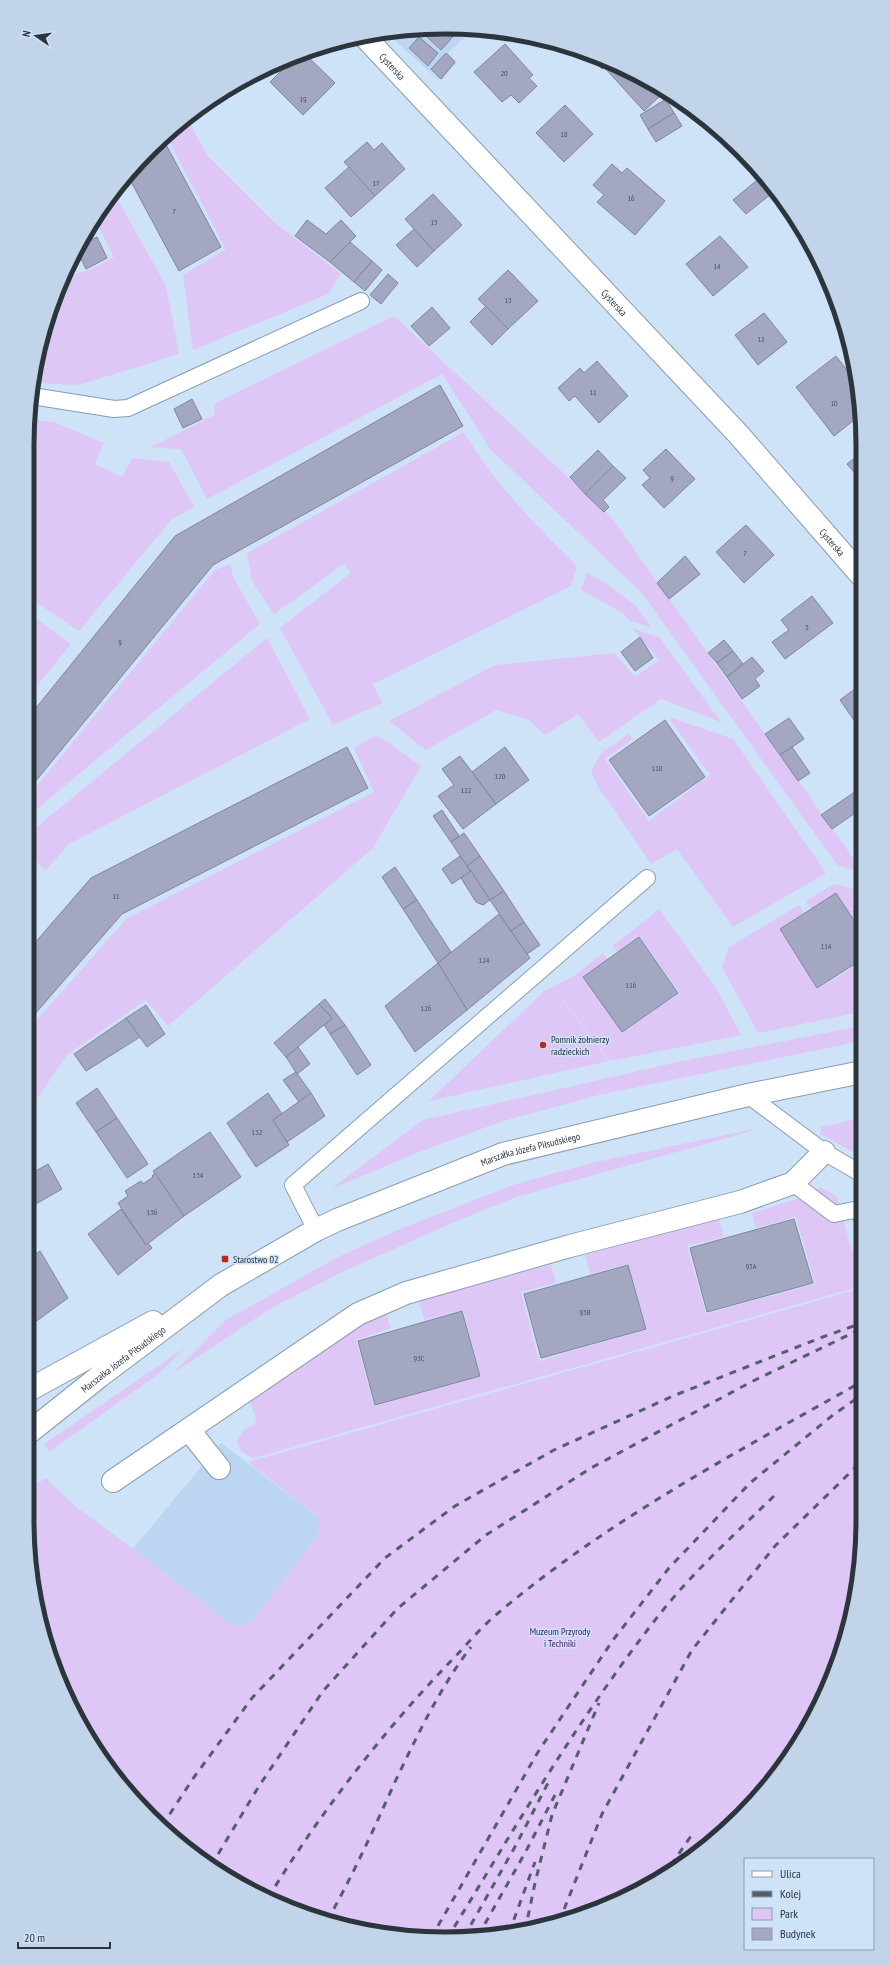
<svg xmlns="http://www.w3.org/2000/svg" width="890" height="1966" viewBox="0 0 890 1966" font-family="'PT Sans Narrow',sans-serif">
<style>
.built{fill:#bcd5f0}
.green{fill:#dec7f7}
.building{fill:#a3a7c1;stroke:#81859d}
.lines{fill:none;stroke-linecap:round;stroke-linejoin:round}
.service-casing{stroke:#899cb0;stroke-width:18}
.minor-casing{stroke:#899cb0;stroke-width:24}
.tertiary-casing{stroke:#899cb0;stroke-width:24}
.service{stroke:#fff;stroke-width:16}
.minor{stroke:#fff;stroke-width:22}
.tertiary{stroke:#fff;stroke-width:22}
.rail{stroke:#545e6a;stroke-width:3;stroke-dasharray:7 7;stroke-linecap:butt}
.poi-dot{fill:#b82b1b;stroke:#cee2f8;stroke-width:1.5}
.labels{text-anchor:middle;stroke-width:3;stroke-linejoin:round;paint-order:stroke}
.number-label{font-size:8px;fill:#4a515d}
.street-label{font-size:10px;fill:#2c343c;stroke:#cee2f8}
.poi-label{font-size:10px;fill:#2c343c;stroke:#cee2f8;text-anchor:start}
.park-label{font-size:10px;fill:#411761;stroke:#cee2f8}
.rim{fill:none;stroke:#2c343c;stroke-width:5}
</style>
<rect width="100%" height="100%" fill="#cee2f8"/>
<!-- built -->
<g class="built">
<polygon points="445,27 472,30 448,53 457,62 440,81 395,41 405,31"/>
<polygon points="221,1443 332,1528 245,1636 133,1549"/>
</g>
<!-- green -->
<g class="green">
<polygon points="187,119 208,156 274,222 341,274 328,294 193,350 183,275 226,249 166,136"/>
<path d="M107,201L119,202L166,286L179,354L79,385L37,383L36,362L59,285L65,274C83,276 99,265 114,257L99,228L85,235L97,213Z"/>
<polygon points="394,316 611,517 861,869 861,871 838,866 641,592 491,450 442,374 207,499 181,449 151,447 214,415 215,403"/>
<polygon points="33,420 54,422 104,443 95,464 122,477 132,458 169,462 194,507 171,520 79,631 27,596 27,461"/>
<path d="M464,432C494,483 535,525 577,566L571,586L373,684L382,703L333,725L280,628L351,573L344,564L274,614L252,581L247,553Z"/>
<polygon points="230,564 233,577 260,624 27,817 27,793 36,787 215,570"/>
<polygon points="587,573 610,586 636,606 651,627 630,621 623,613 581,590"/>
<polygon points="27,612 71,644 27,698"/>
<polygon points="633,629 659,637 721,722 661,699 599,742 578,714 545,735 529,720 496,710 426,750 389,721 495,665 615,653 635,677 659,660"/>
<polygon points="267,638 310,719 69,844 45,871 27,850 27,835"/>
<polygon points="672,718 733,739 826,873 733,927 677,849 651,864 597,785 591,771 601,753 629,734 633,739 605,759 649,821 710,775 670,720"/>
<polygon points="377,735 421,766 373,848 168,1026 146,1000 67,1055 27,1113 27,1031 126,919 374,792 354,748"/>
<polygon points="27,869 37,879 27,890"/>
<polygon points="834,884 861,891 861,930 837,893 811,909 806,901"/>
<polygon points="799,905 804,913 779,929 818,989 861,962 861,1012 758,1033 722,967 729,947"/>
<polygon points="659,909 716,988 741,1035 610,1061 553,987 574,976 603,953 608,959 622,1030 680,993 640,937 618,953 613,946"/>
<polygon points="552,987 609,1061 429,1101 543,992"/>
<polygon points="861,1026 861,1041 599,1095 500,1122 414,1154 331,1189 423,1120 678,1062"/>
<polygon points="862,1118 862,1157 821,1134 821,1127"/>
<polygon points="750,1130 755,1130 516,1197 459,1220 338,1274 273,1307 172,1374 226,1320 336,1258 400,1229 516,1184 591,1163"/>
<path d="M821,1187L837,1197L862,1286L254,1458C244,1454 238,1451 237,1440L244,1430L257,1423L243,1380L385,1311L391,1328L356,1340L374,1406L481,1376L463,1310L424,1320L419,1300L551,1265L556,1283L521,1292L539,1361L647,1329L628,1264L590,1274L585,1255L719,1219L724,1237L687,1246L706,1314L815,1284L796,1217L756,1228L752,1213L804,1197Z"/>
<polygon points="862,1288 863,1521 855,1603 831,1681 793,1753 759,1797 700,1852 654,1883 580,1917 526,1931 445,1939 364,1931 310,1917 236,1883 190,1852 131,1796 83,1730 49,1656 35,1602 27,1521 27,1490 46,1478 76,1507 132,1548 229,1623 239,1626 252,1620 317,1537 319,1525 317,1516 248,1462"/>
<polygon points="186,1347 157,1375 49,1452 44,1444"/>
</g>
<!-- building -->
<g class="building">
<polygon points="445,27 459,28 460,29 452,38 439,28"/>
<polygon points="431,28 438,28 451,39 441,50 425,35"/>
<polygon points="419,37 438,53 428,66 409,48"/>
<polygon points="505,44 533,75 529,78 537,86 519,103 511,95 502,102 474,72"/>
<polygon points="304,53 335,83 303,115 270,82 297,55"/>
<polygon points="446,53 455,62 441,79 431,69"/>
<polygon points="589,54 605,59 610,62 602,69"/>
<polygon points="610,62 663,92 663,93 644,111 604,67"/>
<polygon points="666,99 674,113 648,129 640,115"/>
<polygon points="565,105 593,134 564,162 536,133"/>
<polygon points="674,113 682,126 656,142 648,129"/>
<polygon points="163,139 221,247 179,271 128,176 149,150"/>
<polygon points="367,142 374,150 382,143 405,169 375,196 344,162"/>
<polygon points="612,164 622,173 627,168 665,201 635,235 597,202 604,195 593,185"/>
<polygon points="349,167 375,196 351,217 325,188"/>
<polygon points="762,176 776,190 746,214 733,200"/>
<polygon points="433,194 462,225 434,251 405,219"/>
<polygon points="307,220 326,234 341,220 356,236 330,262 295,236"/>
<polygon points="414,229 434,251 417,267 396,245"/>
<polygon points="720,236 748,267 713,296 686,264"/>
<polygon points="97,237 107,258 86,269 77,251 80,245"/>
<polygon points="350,242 372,261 354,282 330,262"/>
<polygon points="372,261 382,270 365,291 354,282"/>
<polygon points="508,270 538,301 508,329 478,299"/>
<polygon points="388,274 398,283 381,304 370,295"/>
<polygon points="486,306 508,329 492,345 470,322"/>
<polygon points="432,307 450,328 429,346 411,326"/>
<polygon points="764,313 787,342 758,365 735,335"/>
<polygon points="836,356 857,383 859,390 859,416 834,436 796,387"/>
<polygon points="597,361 628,396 599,423 575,396 569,401 558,388 580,368 584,373"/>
<polygon points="440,385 463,426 213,565 35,782 27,786 27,719 175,536"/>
<polygon points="192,399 202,419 183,428 174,409"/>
<polygon points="666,449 695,479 664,508 642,485 650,478 643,470"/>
<polygon points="598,450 613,466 585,494 570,477"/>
<polygon points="860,454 860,479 847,464"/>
<polygon points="613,466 626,478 603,500 609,507 604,512 585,494"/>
<polygon points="746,525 774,555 744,583 716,552"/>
<polygon points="685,556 700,574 669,599 657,583"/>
<polygon points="812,596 833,623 785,659 772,642 789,630 781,620"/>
<polygon points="640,637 653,658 635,671 621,652"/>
<polygon points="724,640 733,651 717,663 708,653"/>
<polygon points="733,651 743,664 727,677 717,663"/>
<polygon points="752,657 764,671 755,679 760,686 742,699 727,677"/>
<polygon points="860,685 860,729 840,700"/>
<polygon points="789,718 804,739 780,755 765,734"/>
<polygon points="665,720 705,777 649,816 609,760"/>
<polygon points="347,747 368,788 122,914 27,1023 27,952 91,878"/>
<polygon points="505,747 529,780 496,804 472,772"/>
<polygon points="792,747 810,773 798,781 780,755"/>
<polygon points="460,756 496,804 463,829 438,796 454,785 442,769"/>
<polygon points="856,791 861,797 861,809 832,829 821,815"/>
<polygon points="442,810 459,836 451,842 433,816"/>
<polygon points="464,833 480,856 467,866 451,842"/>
<polygon points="460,856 471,871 452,884 442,869"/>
<polygon points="480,856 504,891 490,900 467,866"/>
<polygon points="395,867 417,900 403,909 382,877"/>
<polygon points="471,871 490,900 483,905 476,902 461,878"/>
<polygon points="504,891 524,922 511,931 490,900"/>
<polygon points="836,893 861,931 861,960 817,988 780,929"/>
<polygon points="417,900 451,952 438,963 403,909"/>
<polygon points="499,914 530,958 467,1010 438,963"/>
<polygon points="524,922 540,945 527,954 511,931"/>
<polygon points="639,937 678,993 622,1032 583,977"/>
<polygon points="438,963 467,1010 415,1052 385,1006"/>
<polygon points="325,999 345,1025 330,1034 324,1025 332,1018 319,1004"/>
<polygon points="319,1004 332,1018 286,1057 274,1043"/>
<polygon points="146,1005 165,1034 147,1047 126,1018"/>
<polygon points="126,1018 140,1037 86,1071 74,1054"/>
<polygon points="345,1025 371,1065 357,1075 330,1034"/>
<polygon points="298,1047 310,1064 297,1074 286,1057"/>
<polygon points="296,1072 311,1093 299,1102 283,1080"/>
<polygon points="97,1088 117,1118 96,1132 76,1103"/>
<polygon points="268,1093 282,1114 273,1120 289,1145 256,1167 227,1123"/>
<polygon points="311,1093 325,1116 287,1142 273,1120"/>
<polygon points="117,1118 148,1164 127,1178 96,1132"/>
<polygon points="210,1132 241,1177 184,1216 153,1171"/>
<polygon points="48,1164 62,1189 27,1209 27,1176"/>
<polygon points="155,1173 184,1216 146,1245 118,1203 128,1196 125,1191 141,1181 143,1184 153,1177 152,1176"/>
<polygon points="121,1209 146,1245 148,1243 152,1248 118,1275 88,1234"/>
<polygon points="794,1219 813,1283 707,1312 690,1248"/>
<polygon points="40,1251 68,1298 27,1328 27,1260"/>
<polygon points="628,1265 646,1329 541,1358 524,1294"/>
<polygon points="462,1311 480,1376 375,1405 358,1341"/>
</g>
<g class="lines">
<!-- service casing -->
<g class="service-casing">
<g id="service">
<polyline points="32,396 114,409 128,408 361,301"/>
<polyline points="748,1095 824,1152 862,1174"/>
<polyline points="793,1183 834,1214 859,1209 862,1219"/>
<polyline points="316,1230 293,1185 647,878"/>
</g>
</g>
<!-- minor casing -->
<g class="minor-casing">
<g id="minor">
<path id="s1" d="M363,35L739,435L860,574"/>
<polyline points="189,1430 219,1468"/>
<polyline points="113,1481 358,1314 406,1293 570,1246 740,1202 793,1183 824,1152"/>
</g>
</g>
<!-- tertiary casing -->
<g class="tertiary-casing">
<g id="tertiary">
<polyline points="27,1391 153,1322"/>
<path id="s2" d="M27,1434L100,1376L221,1285L316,1230L337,1220L503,1154L748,1095L862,1072"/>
</g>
</g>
<!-- service -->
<use href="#service" class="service"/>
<!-- minor -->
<use href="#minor" class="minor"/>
<!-- tertiary -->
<use href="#tertiary" class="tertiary"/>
<!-- rail -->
<g class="rail">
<polyline points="162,1826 192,1780 252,1698 385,1558 455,1506 554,1450 673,1396 820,1338 862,1323"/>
<polyline points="211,1866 259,1786 323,1691 397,1609 486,1535 591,1468 751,1382 861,1329"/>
<polyline points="663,1877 693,1833"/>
<path d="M268,1898C320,1813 381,1734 449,1663C465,1647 480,1628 497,1614C608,1520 737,1452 863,1381"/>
<path d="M327,1921C352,1877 373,1831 394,1784C417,1736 439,1689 471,1647"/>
<polyline points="559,1922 602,1814 692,1650 775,1546 863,1460"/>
<polyline points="525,1931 535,1883 552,1815 599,1703"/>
<polyline points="509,1933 535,1862"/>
<polyline points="478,1936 525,1853 555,1795"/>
<polyline points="464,1937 516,1845 548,1783"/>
<polyline points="431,1938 538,1752 613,1640 669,1568 750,1483 833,1415 863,1394"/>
<path d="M447,1939C514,1829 579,1717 659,1615C693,1572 735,1534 774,1496"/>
</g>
</g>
<!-- markers -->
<g class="poi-dot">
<circle cx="543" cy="1045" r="4"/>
<rect x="221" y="1255" width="8" height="8" rx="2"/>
</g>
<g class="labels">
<!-- number labels -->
<g class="number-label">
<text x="504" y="76">20</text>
<text x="303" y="102">19</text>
<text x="564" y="137">18</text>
<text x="376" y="186">17</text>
<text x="631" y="201">16</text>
<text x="174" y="214">7</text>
<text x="434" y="225">15</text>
<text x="717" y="269">14</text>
<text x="508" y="303">13</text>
<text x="761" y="342">12</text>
<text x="593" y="395">11</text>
<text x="834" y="406">10</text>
<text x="672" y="481">9</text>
<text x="745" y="556">7</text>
<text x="807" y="630">5</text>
<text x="120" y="645">9</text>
<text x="657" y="771">118</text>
<text x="500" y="779">120</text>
<text x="466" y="793">122</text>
<text x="116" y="899">11</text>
<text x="826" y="949">114</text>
<text x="484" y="963">124</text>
<text x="631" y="988">116</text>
<text x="426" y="1011">126</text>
<text x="257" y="1135">132</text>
<text x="198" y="1178">134</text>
<text x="152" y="1215">136</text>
<text x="751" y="1269">93A</text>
<text x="585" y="1315">93B</text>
<text x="419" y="1361">93C</text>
</g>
<!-- street labels -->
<g class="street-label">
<text dy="4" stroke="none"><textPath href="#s1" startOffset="43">Cysterska</textPath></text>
<text dy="4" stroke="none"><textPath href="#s1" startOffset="367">Cysterska</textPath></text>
<text dy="4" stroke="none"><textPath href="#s1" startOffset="691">Cysterska</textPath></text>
<text dy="4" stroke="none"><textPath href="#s2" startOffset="584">Marszałka Józefa Piłsudskiego</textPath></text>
<text dy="4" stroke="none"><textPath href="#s2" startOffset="122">Marszałka Józefa Piłsudskiego</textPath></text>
</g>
<!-- poi labels -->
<g class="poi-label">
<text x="551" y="1043">Pomnik żołnierzy<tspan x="551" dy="12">radzieckich</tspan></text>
<text x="233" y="1263">Starostwo 02</text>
</g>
<!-- park labels -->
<g class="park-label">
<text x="560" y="1635">Muzeum Przyrody<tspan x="560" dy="12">i Techniki</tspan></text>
</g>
</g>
<!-- crop -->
<path d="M0 0H890V1966H0ZM445 34H445A411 411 0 0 1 856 445V1521A411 411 0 0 1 445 1932H445A411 411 0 0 1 34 1521V445A411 411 0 0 1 445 34Z" fill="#c1d4e9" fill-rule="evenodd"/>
<path class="rim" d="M445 34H445A411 411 0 0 1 856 445V1521A411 411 0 0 1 445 1932H445A411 411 0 0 1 34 1521V445A411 411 0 0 1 445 34Z"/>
<!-- legend -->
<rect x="744" y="1858" width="130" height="92" fill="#cee2f8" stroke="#8d9cad"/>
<rect x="752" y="1871" width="20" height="6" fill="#ffffff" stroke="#8d9cad"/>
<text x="780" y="1878" font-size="12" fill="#2c343c">Ulica</text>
<rect x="752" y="1891" width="20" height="6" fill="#545e6a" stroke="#8d9cad"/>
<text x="780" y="1898" font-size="12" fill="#2c343c">Kolej</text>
<rect x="752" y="1908" width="20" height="12" fill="#dec7f7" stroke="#8d9cad"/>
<text x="780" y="1918" font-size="12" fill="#2c343c">Park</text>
<rect x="752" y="1928" width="20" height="12" fill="#a3a7c1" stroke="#8d9cad"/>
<text x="780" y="1938" font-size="12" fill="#2c343c">Budynek</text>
<!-- north arrow -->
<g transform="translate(36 36) rotate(283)" stroke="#cee2f8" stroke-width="3" paint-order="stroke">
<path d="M0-3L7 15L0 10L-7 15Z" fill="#2c343c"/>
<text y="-6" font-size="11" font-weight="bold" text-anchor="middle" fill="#2c343c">N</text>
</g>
<!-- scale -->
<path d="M18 1942v6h92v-6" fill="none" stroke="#2c343c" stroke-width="2"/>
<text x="24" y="1942" font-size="12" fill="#2c343c" stroke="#cee2f8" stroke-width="3" paint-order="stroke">20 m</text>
</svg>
